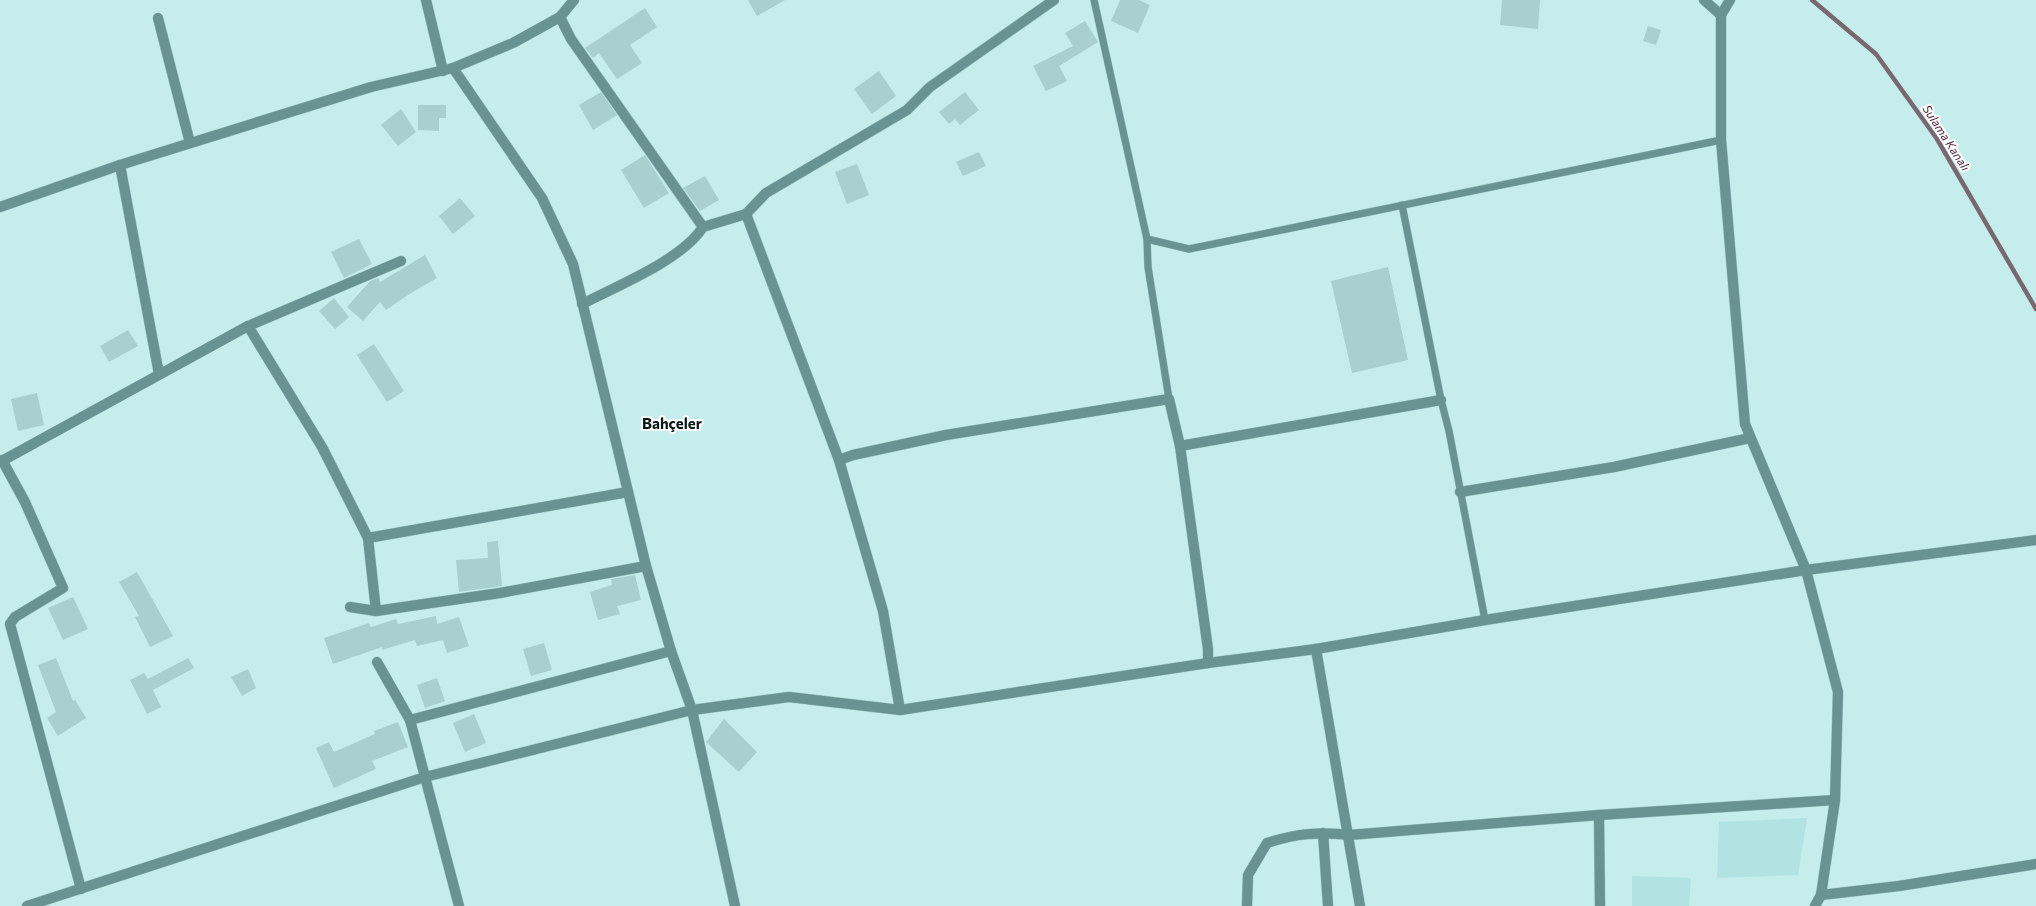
<svg xmlns="http://www.w3.org/2000/svg" width="2036" height="906" viewBox="0 0 2036 906" font-family="Commissioner,sans-serif">
<style>
.built{fill:#b1e3e2}
.lines{fill:none;stroke-linecap:round;stroke-linejoin:round}
.stream{stroke:#7a6871;stroke-width:4.5}
.building{fill:#a8d0cf}
.service-casing{stroke:#a2c6c6;stroke-width:8}
.minor-casing{stroke:#a2c6c6;stroke-width:11}
.service{stroke:#689392;stroke-width:7}
.minor{stroke:#689392;stroke-width:10}
.labels{text-anchor:middle;stroke-width:4;stroke-linejoin:round;paint-order:stroke}
.water-label{font-size:12px;font-style:italic;fill:#592a3f;stroke:#fff}
.district-label{font-size:15px;font-weight:bold;fill:#071717;stroke:#fff}
</style>
<rect width="100%" height="100%" fill="#c4edec"/>
<!-- built -->
<g class="built">
<polygon points="1807,818 1798,875 1717,878 1719,822"/>
<polygon points="1632,876 1691,878 1689,906 1632,906"/>
</g>
<g class="lines">
<!-- stream -->
<polyline class="stream" points="1812,0 1876,54 1937,139 2036,309"/>
</g>
<!-- building -->
<g class="building">
<polygon points="748,0 785,0 757,16"/>
<polygon points="1120,0 1139,0 1150,5 1138,33 1111,21"/>
<polygon points="1502,0 1540,0 1538,29 1500,25"/>
<polygon points="645,8 657,27 630,45 642,63 617,79 599,53 593,58 585,48"/>
<polygon points="1085,21 1098,42 1059,66 1067,81 1046,91 1033,66 1073,46 1065,33"/>
<polygon points="1648,26 1661,30 1656,45 1643,41"/>
<polygon points="879,71 896,96 872,114 854,89"/>
<polygon points="601,92 617,115 593,130 579,105"/>
<polygon points="965,92 979,110 960,125 955,119 949,124 939,112"/>
<polygon points="418,105 446,105 446,118 439,118 439,131 418,130"/>
<polygon points="401,109 416,132 398,146 381,125"/>
<polygon points="979,152 986,166 963,176 956,162"/>
<polygon points="645,155 669,193 644,208 621,170"/>
<polygon points="857,164 869,195 847,204 835,172"/>
<polygon points="705,176 719,200 700,211 683,188"/>
<polygon points="460,198 475,216 453,234 439,216"/>
<polygon points="359,239 372,264 344,278 331,252"/>
<polygon points="425,255 437,278 411,293 386,310 380,302 363,321 347,307 370,281 378,278 380,282"/>
<polygon points="1388,267 1408,360 1352,373 1331,281"/>
<polygon points="334,298 349,317 335,329 319,311"/>
<polygon points="128,330 138,346 109,362 100,346"/>
<polygon points="374,344 404,391 387,402 357,355"/>
<polygon points="37,393 44,425 18,431 11,399"/>
<polygon points="498,541 502,586 459,592 456,560 488,558 487,542"/>
<polygon points="137,572 173,636 150,647 135,617 139,616 119,582"/>
<polygon points="635,575 641,600 617,606 620,614 598,620 590,592 612,585 611,579"/>
<polygon points="73,597 88,629 63,640 48,608"/>
<polygon points="436,616 437,624 459,617 469,646 447,653 443,640 417,646 415,640 382,650 382,647 333,664 324,638 369,623 371,627 396,619 398,624"/>
<polygon points="544,643 552,670 531,676 523,649"/>
<polygon points="56,658 73,701 75,700 86,718 58,736 47,718 56,712 38,665"/>
<polygon points="188,658 194,668 153,690 161,707 147,714 130,680 144,673 148,679"/>
<polygon points="248,669 256,688 242,696 231,677"/>
<polygon points="437,678 445,701 425,708 417,685"/>
<polygon points="474,714 486,743 465,752 453,723"/>
<polygon points="724,719 757,752 739,772 706,742"/>
<polygon points="398,722 408,747 372,761 376,769 334,788 316,748 329,742 334,752 375,734 374,731"/>
</g>
<g class="lines">
<!-- service casing -->
<g class="service-casing">
<g id="service">
<polyline points="1094,0 1147,239 1189,249 1721,140"/>
<polyline points="1402,205 1441,400 1449,431 1485,620"/>
<polyline points="1147,239 1148,267 1169,399"/>
</g>
</g>
<!-- minor casing -->
<g class="minor-casing">
<g id="minor">
<polyline points="426,0 443,71"/>
<polyline points="1704,0 1721,15"/>
<polyline points="1730,0 1721,15 1721,140 1745,424 1806,570 1838,692 1835,800 1821,895 1815,906"/>
<polyline points="560,17 571,39 703,227"/>
<polyline points="158,18 190,143"/>
<polyline points="453,68 542,198 573,264 646,566 671,651 692,710 735,906"/>
<polyline points="120,165 159,374"/>
<polyline points="0,207 120,165 371,87 453,68 513,43 560,17 574,0"/>
<polyline points="746,214 839,460 883,611 900,710"/>
<path d="M582,304C617,286 682,260 703,227L746,214L766,193L907,110L930,87L1054,0"/>
<polyline points="248,326 322,447 368,538 376,611"/>
<polyline points="1180,446 1441,400"/>
<polyline points="2,460 25,502 63,588 15,617 10,624 81,889"/>
<polyline points="839,460 853,455 946,435 1169,399 1180,446 1208,649 1208,663"/>
<polyline points="0,462 248,326 401,261"/>
<polyline points="1460,492 1614,467 1750,438"/>
<polyline points="368,538 628,492"/>
<polyline points="350,607 376,611 500,593 646,566"/>
<polyline points="1316,649 1360,906"/>
<polyline points="377,662 410,720 671,651"/>
<polyline points="410,720 459,906"/>
<polyline points="1599,815 1600,906"/>
<polyline points="1323,833 1328,906"/>
<polyline points="1821,895 1899,886 2036,864"/>
<polyline points="27,906 425,777 692,710 789,697 900,710 1208,663 1316,649 1485,620 1806,570 2036,540"/>
<path d="M1247,906L1248,875L1267,843C1298,833 1317,832 1349,835L1599,815L1835,800"/>
</g>
</g>
<!-- service -->
<use href="#service" class="service"/>
<!-- minor -->
<use href="#minor" class="minor"/>
</g>
<g class="labels">
<!-- water labels -->
<g class="water-label">
<text transform="translate(1946 138) rotate(57)" y="4">Sulama Kanalı</text>
</g>
<!-- district labels -->
<g class="district-label">
<text x="672" y="429">Bahçeler</text>
</g>
</g>
</svg>
